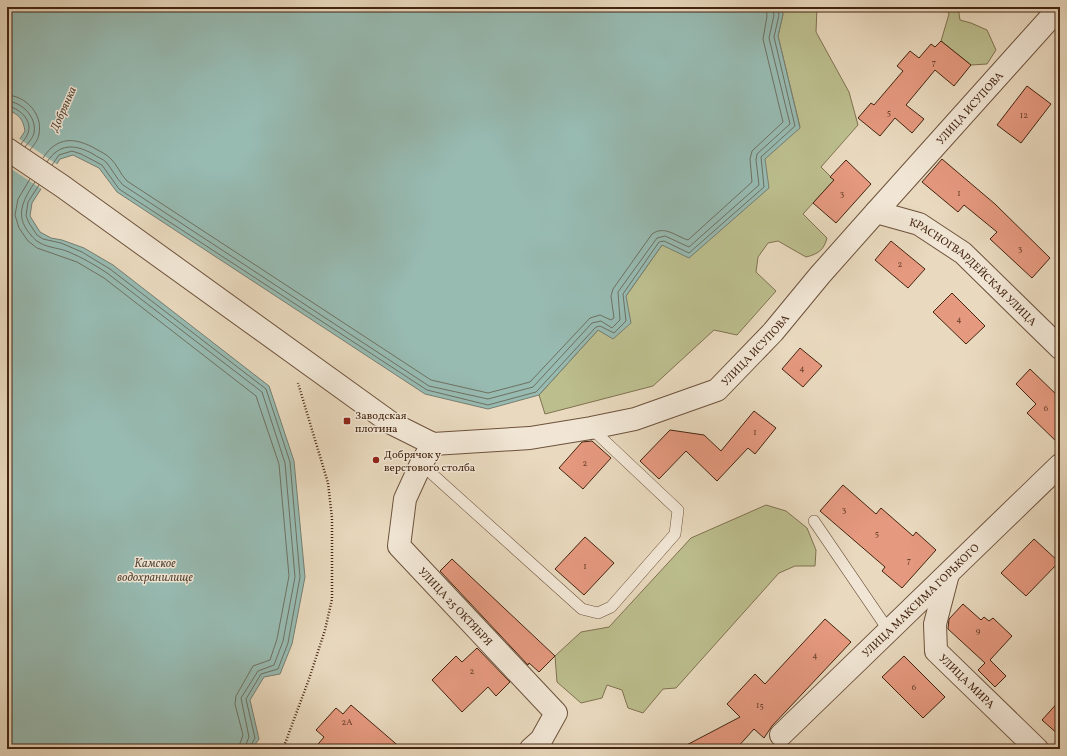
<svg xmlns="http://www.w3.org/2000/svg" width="1067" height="756" viewBox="0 0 1067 756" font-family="Vollkorn,serif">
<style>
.green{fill:#bcbe8e;stroke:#807250}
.water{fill:#97bab1;stroke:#767e71}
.pier{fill:#e9d9be}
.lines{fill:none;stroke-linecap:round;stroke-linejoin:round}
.shore{stroke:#6e7061;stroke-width:1}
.building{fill:#e5997f;stroke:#442511}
.service-casing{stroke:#6d523c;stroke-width:12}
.minor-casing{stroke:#6d523c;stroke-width:24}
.tertiary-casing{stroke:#6d523c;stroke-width:24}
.path{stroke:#442511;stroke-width:2.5;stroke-dasharray:1 2;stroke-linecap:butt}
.service{stroke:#f1e6d5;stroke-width:11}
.minor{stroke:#f1e6d5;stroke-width:22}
.tertiary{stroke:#f1e6d5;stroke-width:22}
.poi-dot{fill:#8f2418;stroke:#f1e6d5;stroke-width:1.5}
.labels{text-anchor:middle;stroke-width:3;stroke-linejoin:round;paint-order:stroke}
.number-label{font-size:9px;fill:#6c422c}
.street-label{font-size:11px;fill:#442511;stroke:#f1e6d5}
.poi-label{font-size:11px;fill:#442511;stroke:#f1e6d5;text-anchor:start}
.water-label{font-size:12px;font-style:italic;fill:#594a39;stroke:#f1e6d5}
</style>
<rect width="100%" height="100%" fill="#e9d9be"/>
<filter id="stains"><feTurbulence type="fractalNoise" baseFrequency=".005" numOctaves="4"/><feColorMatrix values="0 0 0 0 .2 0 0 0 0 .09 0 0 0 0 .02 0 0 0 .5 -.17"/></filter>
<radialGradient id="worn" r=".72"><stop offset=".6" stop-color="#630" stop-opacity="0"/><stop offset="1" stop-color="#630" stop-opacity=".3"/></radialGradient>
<!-- green -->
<g class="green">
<path d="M780,7H817L816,32L849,92L858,125L821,167L834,180L803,214L827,238C824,250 818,254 806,257L778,241L768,243L758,257L756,272L776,291L737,335L714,330L653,386L545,414L539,395L598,330L626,296L662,245L800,127L778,36L783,14Z"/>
<polygon points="945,7 958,7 960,20 971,23 987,30 996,50 987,64 971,65 941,41 949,14"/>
<polygon points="766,505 786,511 807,528 816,550 815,566 795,566 779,573 676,688 663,689 643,713 628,708 622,690 607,685 602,698 581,703 557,682 555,656 581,632 609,627 691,538"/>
</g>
<!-- water -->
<path class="water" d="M7,7H780L783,14L778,36L800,128L765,159L769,188L689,258L662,245L626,296L631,323L613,339L598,330L539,395L488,409L425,394L117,192L99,168L73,155L60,159L32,203L30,216L40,232L51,238L62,240L84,248L113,265L269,386L294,461L305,577L292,644L280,674L264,677L250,700L259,739L252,749H7V159L25,131C23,119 19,114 7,110Z"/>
<!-- pier -->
<polygon class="pier" points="18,138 58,165 43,190 7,166 7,156"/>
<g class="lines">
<!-- shore -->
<g class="shore">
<path d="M7,95C26,96 43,114 39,134C38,140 34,145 30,150"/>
<path d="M7,101C22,102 37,117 34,133C33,138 28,143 25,147"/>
<path d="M7,106C18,107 33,120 28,133C27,137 23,141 21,144"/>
<path d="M43,158C57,136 75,137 96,149C101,152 106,154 110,158C117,164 120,174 127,181L431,380L488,393L530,382L590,318L600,315L611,320L614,318L611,296L613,289L652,234C665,225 675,236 688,240L752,182L750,159L752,151L783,122L763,39L767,16L766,7"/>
<path d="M47,162C59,143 75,144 93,154C97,157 103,159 106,162C112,169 116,178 123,185L429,386L488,399L533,387L592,323L601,321L612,328L620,320L618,292L657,238L665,236L689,247L759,185L756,160L757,154L790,124L769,38L774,15L772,7"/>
<polyline points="52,165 59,155 72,151 81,154 102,165 119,189 427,390 488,405 536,392 596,327 600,326 614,333 626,321 623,294 659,242 664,241 689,253 764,187 761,157 795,126 774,37 779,15 777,7"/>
<polyline points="30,179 18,199 15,215 19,228 28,241 37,248 77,262 104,278 256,396 279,464 289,576 277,639 270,660 253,666 236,696 235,704 243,735 238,749"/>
<path d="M35,182C25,197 15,213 27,230C31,235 34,240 40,243C49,248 60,248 69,252C83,258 95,265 107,273L262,392L285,463L295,577L283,641L274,665L258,671L241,698L249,737L244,749"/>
<polyline points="39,185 28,202 26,216 29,223 37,235 43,239 61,243 82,252 110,269 266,389 290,462 300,577 288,643 278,669 261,674 246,699 255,738 249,749"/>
</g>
</g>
<!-- building -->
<g class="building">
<polygon points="941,41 971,65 954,86 935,70 906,105 924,119 912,133 895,118 880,136 858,118 871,103 874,105 903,71 897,66 910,51 919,58 931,44 935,47"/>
<polygon points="1027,86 1051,104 1021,143 997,125"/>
<polygon points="942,159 995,204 1050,258 1032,278 990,239 997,232 964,205 958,212 922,182"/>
<polygon points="846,160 871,184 836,223 813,203 834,180 830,177"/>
<polygon points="891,241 925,269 908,288 875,260"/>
<polygon points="952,293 985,326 966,344 933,312"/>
<polygon points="800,348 822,366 803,387 782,369"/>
<polygon points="1030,369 1060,398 1060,445 1027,413 1036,404 1016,384"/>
<polygon points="754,411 776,428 755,454 748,448 717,481 686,451 659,479 640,461 670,430 704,435 721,451"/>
<polygon points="592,441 611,458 583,489 559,468 582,442"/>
<polygon points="843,485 876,514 881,508 913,536 916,532 936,550 902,588 882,571 885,567 820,511"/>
<polygon points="585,537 614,563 584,595 555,569"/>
<polygon points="1034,539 1059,562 1026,596 1001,573"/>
<polygon points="452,559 555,656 539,672 529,663 528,665 440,571"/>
<polygon points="963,604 981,620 984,617 989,621 993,618 1012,636 990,660 1006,676 995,687 978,670 985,663 948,629 949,619"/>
<polygon points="825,619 851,642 772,726 764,738 754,729 736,749 679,749 740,717 727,704 755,674 765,684"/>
<polygon points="477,648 510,682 496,696 488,687 462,712 432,680 456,656 462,662"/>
<polygon points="904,656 945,697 923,718 882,677"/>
<polygon points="1060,700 1060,736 1042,720"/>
<polygon points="351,705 402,749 314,749 324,737 316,730 336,708 343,714"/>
</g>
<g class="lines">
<!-- service casing -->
<g class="service-casing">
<g id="service">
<polyline points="421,464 582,609 598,613 611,607 675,534 678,510 591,428"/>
<polyline points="814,521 889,631"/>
</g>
</g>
<!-- minor casing -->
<g class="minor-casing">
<g id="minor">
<path id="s1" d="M876,212L1060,7"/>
<path id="s2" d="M433,444L421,464L405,499L399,546L556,713L541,740L531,749"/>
<path id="s3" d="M948,574L935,624L936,651L1037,749"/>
<path id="s4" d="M781,735L1060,465"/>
</g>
</g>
<!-- tertiary casing -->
<g class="tertiary-casing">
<g id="tertiary">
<path id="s5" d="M7,149L62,186L391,423L433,444L530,438L591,428L635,419L717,390L773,332L820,275L876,212L919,224L963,253L1060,348"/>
</g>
</g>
<!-- path -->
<polyline class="path" points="283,749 309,679 325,630 332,599 332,518 328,483 298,383"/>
<!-- service -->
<use href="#service" class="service"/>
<!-- minor -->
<use href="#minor" class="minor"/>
<!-- tertiary -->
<use href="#tertiary" class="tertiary"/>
</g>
<!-- markers -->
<g class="poi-dot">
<rect x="343" y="417" width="8" height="8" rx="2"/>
<circle cx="376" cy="460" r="4"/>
</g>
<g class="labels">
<!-- number labels -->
<g class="number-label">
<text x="934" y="65">7</text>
<text x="889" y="115">5</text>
<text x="1024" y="118">12</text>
<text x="842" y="196">3</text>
<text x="959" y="196">1</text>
<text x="1020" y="251">3</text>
<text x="900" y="267">2</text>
<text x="959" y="322">4</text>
<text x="802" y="371">4</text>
<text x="1046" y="411">6</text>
<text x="755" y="435">1</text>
<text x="585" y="466">2</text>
<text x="844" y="512">3</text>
<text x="877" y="536">5</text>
<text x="909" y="563">7</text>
<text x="585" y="569">1</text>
<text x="978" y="634">9</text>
<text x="815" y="658">4</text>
<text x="472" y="674">2</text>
<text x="914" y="690">6</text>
<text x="760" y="708">15</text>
<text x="347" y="725">2А</text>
</g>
<!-- street labels -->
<g class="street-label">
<text dy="4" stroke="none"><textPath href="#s1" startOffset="140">УЛИЦА ИСУПОВА</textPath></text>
<text dy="4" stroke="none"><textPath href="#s5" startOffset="1165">КРАСНОГВАРДЕЙСКАЯ УЛИЦА</textPath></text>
<text dy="4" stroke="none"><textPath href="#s5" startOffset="865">УЛИЦА ИСУПОВА</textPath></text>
<text dy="4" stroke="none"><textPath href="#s4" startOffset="194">УЛИЦА МАКСИМА ГОРЬКОГО</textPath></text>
<text dy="4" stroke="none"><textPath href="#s2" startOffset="192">УЛИЦА 25 ОКТЯБРЯ</textPath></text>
<text dy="4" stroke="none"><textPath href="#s3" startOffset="122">УЛИЦА МИРА</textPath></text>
</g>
<!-- poi labels -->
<g class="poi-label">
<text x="355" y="419">Заводская<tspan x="355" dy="13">плотина</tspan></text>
<text x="384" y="458">Добрячок у<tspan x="384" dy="13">верстового столба</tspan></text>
</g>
<!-- water labels -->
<g class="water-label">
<text transform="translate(63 109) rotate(-66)" y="4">Добрянка</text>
<text x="155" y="567">Камское<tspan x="155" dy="14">водохранилище</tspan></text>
</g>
</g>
<!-- margin -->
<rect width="1067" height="756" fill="none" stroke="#e9d9be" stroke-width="24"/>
<rect x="8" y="8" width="1051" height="740" fill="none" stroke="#442511" stroke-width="2"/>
<rect x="12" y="12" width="1043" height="732" fill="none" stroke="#442511"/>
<rect width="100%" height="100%" filter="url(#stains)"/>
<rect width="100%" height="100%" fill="url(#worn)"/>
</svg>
